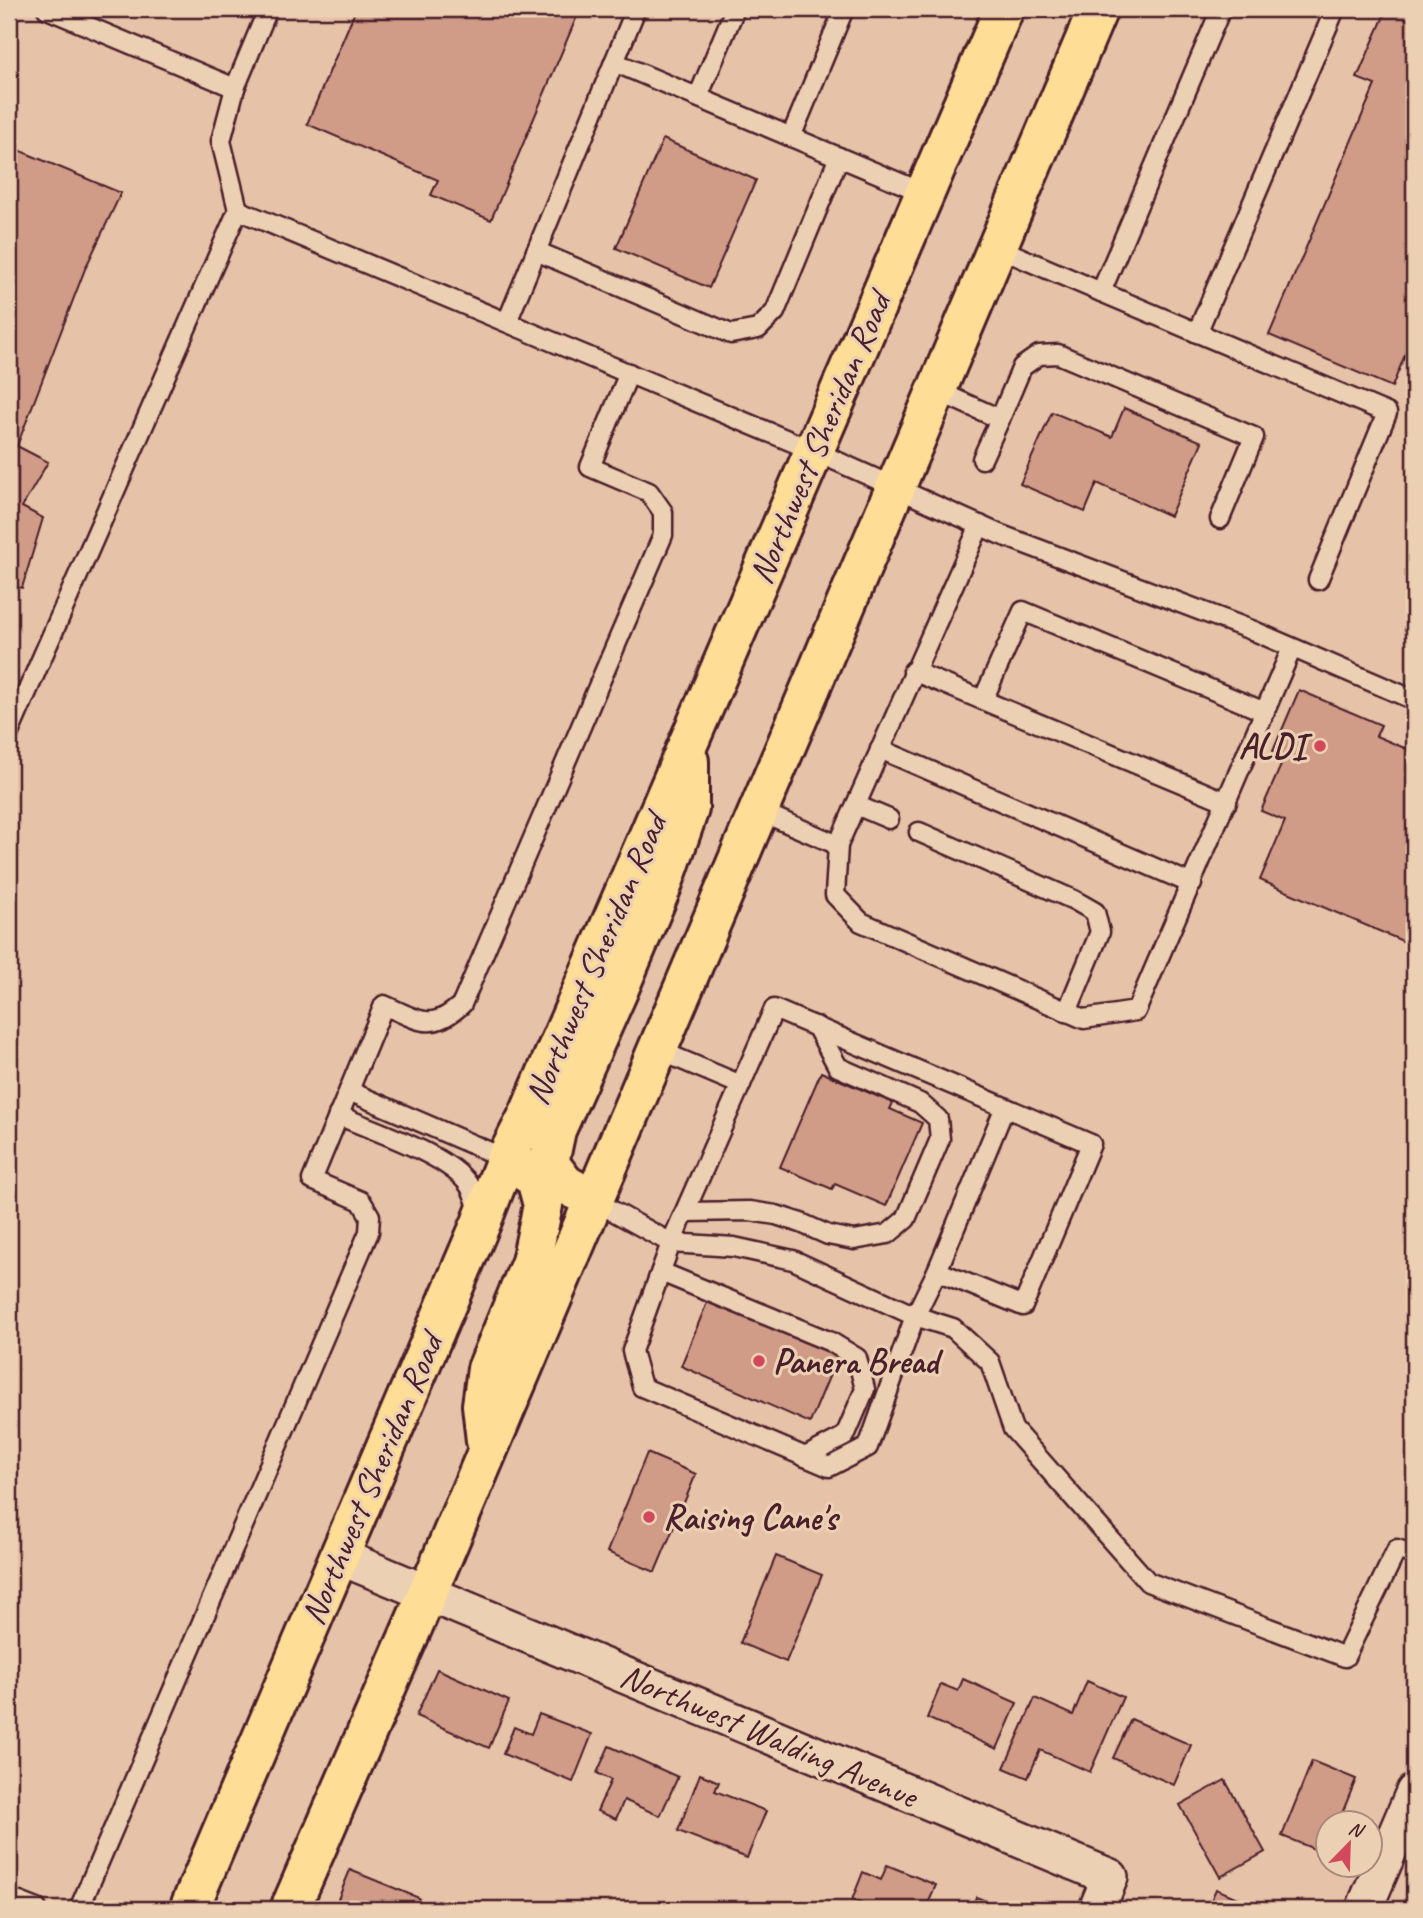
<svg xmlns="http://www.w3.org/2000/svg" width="1423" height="1918" viewBox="0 0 1423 1918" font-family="Caveat,sans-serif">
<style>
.building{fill:#d09c88;stroke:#4a1f2b;stroke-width:2}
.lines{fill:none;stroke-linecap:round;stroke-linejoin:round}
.lane-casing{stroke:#4a1f2b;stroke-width:23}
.street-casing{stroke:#4a1f2b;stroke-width:40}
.primary-casing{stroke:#4a1f2b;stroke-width:44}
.lane{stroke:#ecd0b3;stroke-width:18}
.street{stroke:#ecd0b3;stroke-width:35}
.primary{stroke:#fedd96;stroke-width:38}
.poi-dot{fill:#d1495b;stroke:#ecd0b3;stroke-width:2.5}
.labels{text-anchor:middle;stroke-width:6;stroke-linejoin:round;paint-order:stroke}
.street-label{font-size:35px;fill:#4a1f2b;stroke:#ecd0b3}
.poi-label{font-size:35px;font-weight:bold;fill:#4a1f2b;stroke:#ecd0b3;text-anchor:start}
</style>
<rect width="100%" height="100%" fill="#e6c3a8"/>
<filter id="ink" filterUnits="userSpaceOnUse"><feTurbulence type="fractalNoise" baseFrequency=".0143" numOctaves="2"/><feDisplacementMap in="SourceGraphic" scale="14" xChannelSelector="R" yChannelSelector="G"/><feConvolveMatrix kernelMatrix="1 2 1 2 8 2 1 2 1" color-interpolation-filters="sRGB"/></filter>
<g filter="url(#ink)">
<!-- building -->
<g class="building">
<polygon points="356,9 580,9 491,220 431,195 438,180 307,124"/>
<polygon points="1387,9 1414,9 1414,333 1392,387 1269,335 1375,85 1357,78"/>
<polygon points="663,139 756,180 709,288 616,248"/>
<polygon points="9,146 121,193 85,269 17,446 48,462 22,507 43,518 22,588 9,586"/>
<polygon points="1124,408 1202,442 1170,516 1097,483 1085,512 1020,484 1052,412 1112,437"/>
<polygon points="1414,608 1414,633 1405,630"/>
<polygon points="1299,690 1381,725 1376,736 1414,752 1414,946 1260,880 1285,821 1261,811 1285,756 1273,751"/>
<polygon points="821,1072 893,1103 890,1109 922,1123 886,1206 835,1184 832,1189 780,1167"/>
<polygon points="708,1300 838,1355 810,1423 681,1366"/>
<polygon points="647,1453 696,1474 655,1572 607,1552"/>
<polygon points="776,1556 822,1575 786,1662 740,1643"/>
<polygon points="437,1669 509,1701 489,1748 416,1716"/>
<polygon points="963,1679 1017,1703 997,1749 927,1718 941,1684 958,1691"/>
<polygon points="1087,1681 1123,1697 1090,1772 1040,1750 1028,1778 1004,1768 1035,1698 1073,1715"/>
<polygon points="539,1714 592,1734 573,1782 503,1754 514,1727 531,1734"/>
<polygon points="1131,1719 1191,1745 1174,1785 1113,1758"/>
<polygon points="609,1746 678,1777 660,1816 624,1800 616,1819 597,1811 611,1780 597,1773"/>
<polygon points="1312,1761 1356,1779 1339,1821 1332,1818 1328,1824 1319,1851 1282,1836"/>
<polygon points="700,1774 719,1782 715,1791 766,1811 747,1858 678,1831"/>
<polygon points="1225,1780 1265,1852 1220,1877 1180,1805"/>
<polygon points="887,1865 936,1885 926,1909 876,1909 852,1900 863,1872 881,1880"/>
<polygon points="350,1870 419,1898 414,1909 334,1909"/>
<polygon points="1216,1889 1259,1907 1258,1909 1207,1909"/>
<polygon points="976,1897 1006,1909 971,1909"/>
<polygon points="458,1901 477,1909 454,1909"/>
</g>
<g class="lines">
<!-- lane casing -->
<g class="lane-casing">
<g id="lane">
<polyline points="47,9 235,88 221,141 238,210"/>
<polyline points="614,62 924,193"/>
<polyline points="235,88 268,9"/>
<polyline points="698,97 735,9"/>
<polyline points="791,137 844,9"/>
<polyline points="996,247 1101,292 1221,9"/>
<polyline points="536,251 731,334 758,329 775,312 839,157"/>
<polyline points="1101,292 1387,413 1318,580"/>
<polyline points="507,322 636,9"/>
<polyline points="1197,333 1335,9"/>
<polyline points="935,390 1000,419 1022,367 1039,355 1058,354 1254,437 1220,519"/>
<polyline points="982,459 1000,419"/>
<polyline points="913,671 1227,802"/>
<polyline points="983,700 1023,611 1265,712"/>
<polyline points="9,733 238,210 814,451 999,534 1254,631 1414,700"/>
<polyline points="880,749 1192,884"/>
<polyline points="856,805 889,819"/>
<polyline points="757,810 838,845 980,525"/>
<polyline points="919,832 1074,900 1095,912 1100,932 1067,1012"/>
<polyline points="838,845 835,895 861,922 1084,1019 1136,1011 1292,648"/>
<polyline points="656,1049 741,1085"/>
<polyline points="349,1091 506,1159"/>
<polyline points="1005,1107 937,1271 1023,1306 1091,1144 774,1009 671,1243 734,1247 793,1260 915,1316 953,1328 990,1362 1013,1429 1148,1582 1345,1657 1397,1549 1414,1555"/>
<path d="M338,1115C374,1131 440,1152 465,1180C473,1188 477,1203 480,1215"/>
<polyline points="593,1200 671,1243 632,1351 642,1387 829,1467 868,1447 915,1316 937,1271"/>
<polyline points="685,1212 750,1211 776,1215 801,1223 828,1235 854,1240 888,1234 906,1219 940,1139 938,1119 920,1103 838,1067 816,1026"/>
<polyline points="661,1272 831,1342 857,1358 865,1389 845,1436 805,1457"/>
<polyline points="9,1898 37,1909"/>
<path d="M79,1909L369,1232L370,1216L361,1201L312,1180L384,1005C419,1020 431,1033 462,1004L663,535V512L649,492L590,467L629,373"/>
</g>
</g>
<!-- street casing -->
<g class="street-casing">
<g id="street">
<polyline points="338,1556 1110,1877 1097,1909"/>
<polyline points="1364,1909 1414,1792"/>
</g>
</g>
<!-- primary casing -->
<g class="primary-casing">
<g id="primary">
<polyline points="593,1200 565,1184 549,1163 556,1130 618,991 662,886 689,809 689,761"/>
<polyline points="486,1441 482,1405 487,1369 531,1262 543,1205 536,1179 508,1160"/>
<polyline points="189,1909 481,1223 506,1159 529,1114 1004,9"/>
<polyline points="290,1909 427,1594 1098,9"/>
</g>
</g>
<!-- lane -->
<use href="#lane" class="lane"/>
<!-- street -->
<use href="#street" class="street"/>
<!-- primary -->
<use href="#primary" class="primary"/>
</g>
</g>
<!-- markers -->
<g class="poi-dot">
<circle cx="1320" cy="746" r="7"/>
<circle cx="759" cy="1361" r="7"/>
<circle cx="649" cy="1517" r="7"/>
</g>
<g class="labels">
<!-- street labels -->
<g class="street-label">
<text transform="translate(819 438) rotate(-67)" y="12">Northwest Sheridan Road</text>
<text transform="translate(595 959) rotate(-67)" y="12">Northwest Sheridan Road</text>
<text transform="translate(371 1479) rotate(-67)" y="12">Northwest Sheridan Road</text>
<text transform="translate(769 1735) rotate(23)" y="12">Northwest Walding Avenue</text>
</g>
<!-- poi labels -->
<g class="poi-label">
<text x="1306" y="758" text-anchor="end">ALDI</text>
<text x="773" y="1373">Panera Bread</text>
<text x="663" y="1529">Raising Cane's</text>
</g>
</g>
<!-- margin -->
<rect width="1423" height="1918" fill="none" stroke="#ecd0b3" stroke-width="35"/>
<rect x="18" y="18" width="1388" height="1883" fill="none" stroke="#4a1f2b" stroke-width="2.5" filter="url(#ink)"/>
<!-- north arrow -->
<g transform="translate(1349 1844) rotate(23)"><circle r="33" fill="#ecd0b3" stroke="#ab897d" stroke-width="2"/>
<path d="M0-5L12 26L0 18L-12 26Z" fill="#d1495b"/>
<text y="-10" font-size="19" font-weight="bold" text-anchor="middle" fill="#4a1f2b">N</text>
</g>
</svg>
